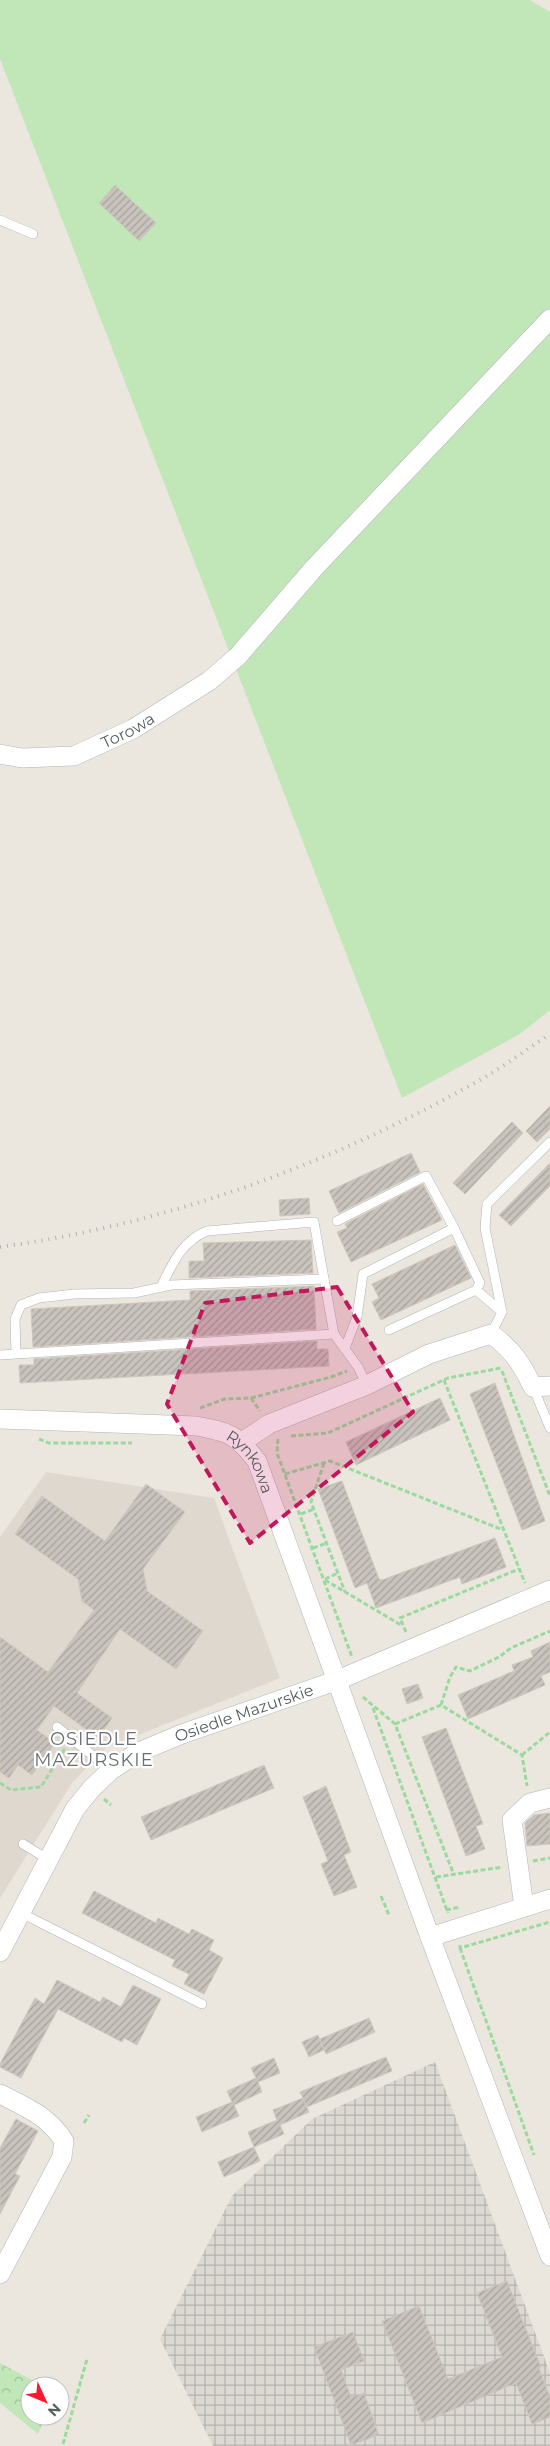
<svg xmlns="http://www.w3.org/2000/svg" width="550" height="2446" viewBox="0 0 550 2446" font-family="Montserrat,sans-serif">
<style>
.industrial{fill:url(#industrial-grid)}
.education{fill:#dfd8cf}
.green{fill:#c1e7b8}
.forest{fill:url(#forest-crowns)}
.building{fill:url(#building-hatch);stroke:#d1c7bc}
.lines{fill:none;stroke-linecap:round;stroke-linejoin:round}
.service-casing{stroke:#b0b4b8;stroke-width:10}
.minor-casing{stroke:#b0b4b8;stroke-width:20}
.path{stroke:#9ada9e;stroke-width:3;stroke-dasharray:5 2.5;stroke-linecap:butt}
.service{stroke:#fff;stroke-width:9}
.minor{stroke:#fff;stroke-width:19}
.rail{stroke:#afb0b1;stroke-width:4;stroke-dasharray:1 6;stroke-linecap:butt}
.marked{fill:#c2185b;fill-opacity:0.2;stroke:#c2185b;stroke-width:4;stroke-dasharray:10 6;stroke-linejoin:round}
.labels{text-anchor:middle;stroke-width:4.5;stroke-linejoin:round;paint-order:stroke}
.street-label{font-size:16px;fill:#585e61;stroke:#fff}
.neighbourhood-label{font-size:18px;letter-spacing:1px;fill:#687073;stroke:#fff}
</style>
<defs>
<pattern id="industrial-grid" width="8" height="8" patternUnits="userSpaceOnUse" patternTransform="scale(1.25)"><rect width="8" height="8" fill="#dcd9d3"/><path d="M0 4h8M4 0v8" fill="none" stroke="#b5b3af"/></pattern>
<pattern id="forest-crowns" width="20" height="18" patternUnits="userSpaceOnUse" patternTransform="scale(1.25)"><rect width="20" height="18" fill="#c1e7b8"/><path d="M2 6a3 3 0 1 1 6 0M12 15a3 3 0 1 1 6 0" fill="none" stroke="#a0be99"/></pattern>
<pattern id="building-hatch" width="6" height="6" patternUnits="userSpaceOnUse" patternTransform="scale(1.25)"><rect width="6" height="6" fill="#c9c3bd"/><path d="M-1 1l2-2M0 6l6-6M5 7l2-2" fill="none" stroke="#a6a29d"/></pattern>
</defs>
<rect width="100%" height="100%" fill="#ece7de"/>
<!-- industrial -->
<polygon class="industrial" points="435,2062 550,2373 550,2446 213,2446 160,2339 232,2196 312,2119"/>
<!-- education -->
<polygon class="education" points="46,1472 214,1498 280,1678 106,1748 72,1783 0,1898 0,1537"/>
<!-- green -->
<polygon class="green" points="0,0 530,0 550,12 550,1010 520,1034 402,1098 0,59"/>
<!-- forest -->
<polygon class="forest" points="0,2363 43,2386 30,2386 30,2416 46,2416 38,2434 0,2403"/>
<!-- building -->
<g class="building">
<polygon points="115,185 156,223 139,241 99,203"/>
<polygon points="550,1106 550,1129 537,1142 526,1131"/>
<polygon points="512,1122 523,1133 465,1194 453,1183"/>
<polygon points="411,1153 420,1172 339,1213 329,1191"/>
<polygon points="550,1163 550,1186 511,1226 499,1215"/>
<polygon points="423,1184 442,1220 351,1262 337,1232 347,1228 345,1224"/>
<polygon points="309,1198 310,1214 280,1216 279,1200"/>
<polygon points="311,1240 313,1273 189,1278 189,1261 204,1261 203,1243"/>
<polygon points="455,1245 471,1278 381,1320 372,1302 379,1298 372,1284"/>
<polygon points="314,1286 316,1329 33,1347 31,1309 190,1300 190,1291"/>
<polygon points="317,1341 317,1349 328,1349 329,1366 20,1383 19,1365 34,1365 34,1359"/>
<polygon points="495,1383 545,1521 522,1530 470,1394"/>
<polygon points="440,1398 450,1420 356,1465 346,1442"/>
<polygon points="342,1481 379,1579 382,1580 495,1538 506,1567 462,1584 460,1577 376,1608 367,1583 355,1588 318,1489"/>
<polygon points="146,1484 185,1512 143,1569 147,1591 203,1631 176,1669 120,1629 77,1693 112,1718 98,1738 54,1706 37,1730 55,1743 32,1775 18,1765 9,1778 0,1772 0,1637 48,1672 94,1610 82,1601 78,1579 15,1534 42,1496 105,1541"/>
<polygon points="550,1642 550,1672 541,1676 545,1685 468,1719 458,1695 514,1671 512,1665 533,1657 531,1651"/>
<polygon points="418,1684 423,1698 407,1704 402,1689"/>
<polygon points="446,1728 483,1824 476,1826 485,1849 466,1856 422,1737"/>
<polygon points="264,1765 274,1788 151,1840 141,1817"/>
<polygon points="326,1786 351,1852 344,1855 357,1887 334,1896 321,1864 328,1861 303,1797"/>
<polygon points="550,1813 550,1844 527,1846 525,1823 534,1815"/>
<polygon points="94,1891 156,1923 158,1918 189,1934 192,1929 214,1940 209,1950 223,1958 204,1994 184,1984 189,1974 172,1966 175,1960 82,1913"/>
<polygon points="57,1980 100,2002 103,1997 121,2007 133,1985 161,1999 137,2045 124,2038 122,2042 58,2009 21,2078 0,2067 0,2064 35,1998 44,2004"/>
<polygon points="369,2018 375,2032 326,2054 320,2039"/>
<polygon points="318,2035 324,2050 309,2057 302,2042"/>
<polygon points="386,2057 392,2071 307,2107 303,2099 309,2112 280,2125 284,2134 254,2147 248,2132 277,2120 273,2110 303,2098 300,2092"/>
<polygon points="274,2058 280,2073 258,2082 262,2092 234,2105 239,2116 202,2132 196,2117 232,2102 227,2091 256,2078 251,2068"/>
<polygon points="16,2119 38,2131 15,2174 20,2176 0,2214 0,2148"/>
<polygon points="254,2147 260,2161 224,2177 218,2162"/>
<polygon points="507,2281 541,2367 539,2368 550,2397 550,2417 532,2424 516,2383 422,2423 382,2321 419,2306 448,2379 502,2357 477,2293"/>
<polygon points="353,2332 364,2361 341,2370 351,2397 364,2393 379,2435 351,2445 314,2347"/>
</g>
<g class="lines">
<!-- service casing -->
<g class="service-casing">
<g id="service">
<polyline points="0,220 33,234"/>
<polyline points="337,1221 426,1176 454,1228 363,1274 357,1317 345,1348"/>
<path d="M161,1287C172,1264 182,1241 207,1231L314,1222L324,1279"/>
<polyline points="476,1290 502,1312 491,1334"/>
<polyline points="502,1312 485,1228 487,1204 550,1142"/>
<polyline points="389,1330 476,1290 480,1283 454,1228"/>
<polyline points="334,1334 358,1367 367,1385"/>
<polyline points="0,1355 334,1334 324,1279 171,1285 134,1293 74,1294 39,1298 21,1305 15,1319 16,1354"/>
<polyline points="533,1387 550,1428"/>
<polyline points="57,1727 111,1770"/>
<polyline points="23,1844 49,1860"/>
<polyline points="21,1913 202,2004"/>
</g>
</g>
<!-- minor casing -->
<g class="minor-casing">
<g id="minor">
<path id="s1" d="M0,754L22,758L74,756L133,729L209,681L238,656L314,568L550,319"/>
<path id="s2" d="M0,1419L196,1426C229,1432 236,1434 257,1461L430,1937L550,2256"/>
<path d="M242,1442L269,1424L367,1385L429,1354L491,1334C513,1350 521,1363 533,1387L550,1386"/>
<polyline points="524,1907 512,1820 530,1803 550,1798"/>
<polyline points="430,1937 550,1899"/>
<path id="s3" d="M0,1952L75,1809L92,1788L111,1770L139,1752L182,1734L338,1680L550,1590"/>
<path d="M0,2094C26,2107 48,2116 64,2141L62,2157L0,2274"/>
</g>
</g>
<!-- path -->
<g class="path">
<polyline points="502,1371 550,1496"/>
<polyline points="444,1380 525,1583"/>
<polyline points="251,1398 260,1411"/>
<polyline points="200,1408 225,1399 251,1398 331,1377 347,1371"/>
<polyline points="291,1436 328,1433 448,1378 501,1368"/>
<polyline points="39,1439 49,1443 132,1443"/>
<polyline points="278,1439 277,1453 352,1657"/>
<polyline points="324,1463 311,1502 345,1592"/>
<polyline points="285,1474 330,1461 503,1530"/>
<polyline points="301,1514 314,1509"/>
<polyline points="313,1548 327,1543"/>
<polyline points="325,1579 338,1573"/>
<polyline points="325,1580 401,1625"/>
<polyline points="406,1632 400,1618 519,1569"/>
<polyline points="363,1697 395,1724 454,1875"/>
<polyline points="441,1705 450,1677 456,1667 470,1671 499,1657 511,1648 550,1631"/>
<polyline points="373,1708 448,1913"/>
<polyline points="395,1724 441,1705 522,1755 527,1786"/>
<polyline points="522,1755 550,1732"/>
<polyline points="0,1783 11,1790 41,1787 64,1750 67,1752"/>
<polyline points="104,1799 111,1805"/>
<polyline points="533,1861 550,1858"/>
<polyline points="436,1877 503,1867"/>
<polyline points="381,1896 389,1915"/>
<polyline points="446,1910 460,1907"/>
<polyline points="460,1945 460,1948 550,1922"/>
<polyline points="460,1948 534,2155"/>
<polyline points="84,2123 89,2115"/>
<polyline points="63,2444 87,2359"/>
</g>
<!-- service -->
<use href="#service" class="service"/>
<!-- minor -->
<use href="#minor" class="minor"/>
<!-- rail -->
<path class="rail" d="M0,1247C173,1223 336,1162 487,1076C508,1063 529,1048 550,1034"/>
</g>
<!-- marked area -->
<path class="marked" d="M337,1287L413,1412L250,1543L167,1404L205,1303Z"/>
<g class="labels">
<!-- street labels -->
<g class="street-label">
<text dy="6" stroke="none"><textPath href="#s1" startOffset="134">Torowa</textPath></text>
<text dy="6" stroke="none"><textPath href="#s2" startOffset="266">Rynkowa</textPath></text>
<text dy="6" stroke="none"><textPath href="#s3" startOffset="360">Osiedle Mazurskie</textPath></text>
</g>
<!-- neighbourhood labels -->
<g class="neighbourhood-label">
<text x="94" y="1745">OSIEDLE<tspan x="94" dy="21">MAZURSKIE</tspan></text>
</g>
</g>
<!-- north arrow -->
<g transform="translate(45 2401) rotate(134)"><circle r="24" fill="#ffffff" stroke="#bcbfc0"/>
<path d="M0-4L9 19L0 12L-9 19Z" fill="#f61a33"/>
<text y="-8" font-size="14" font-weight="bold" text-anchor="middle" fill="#585e61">N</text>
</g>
</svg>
